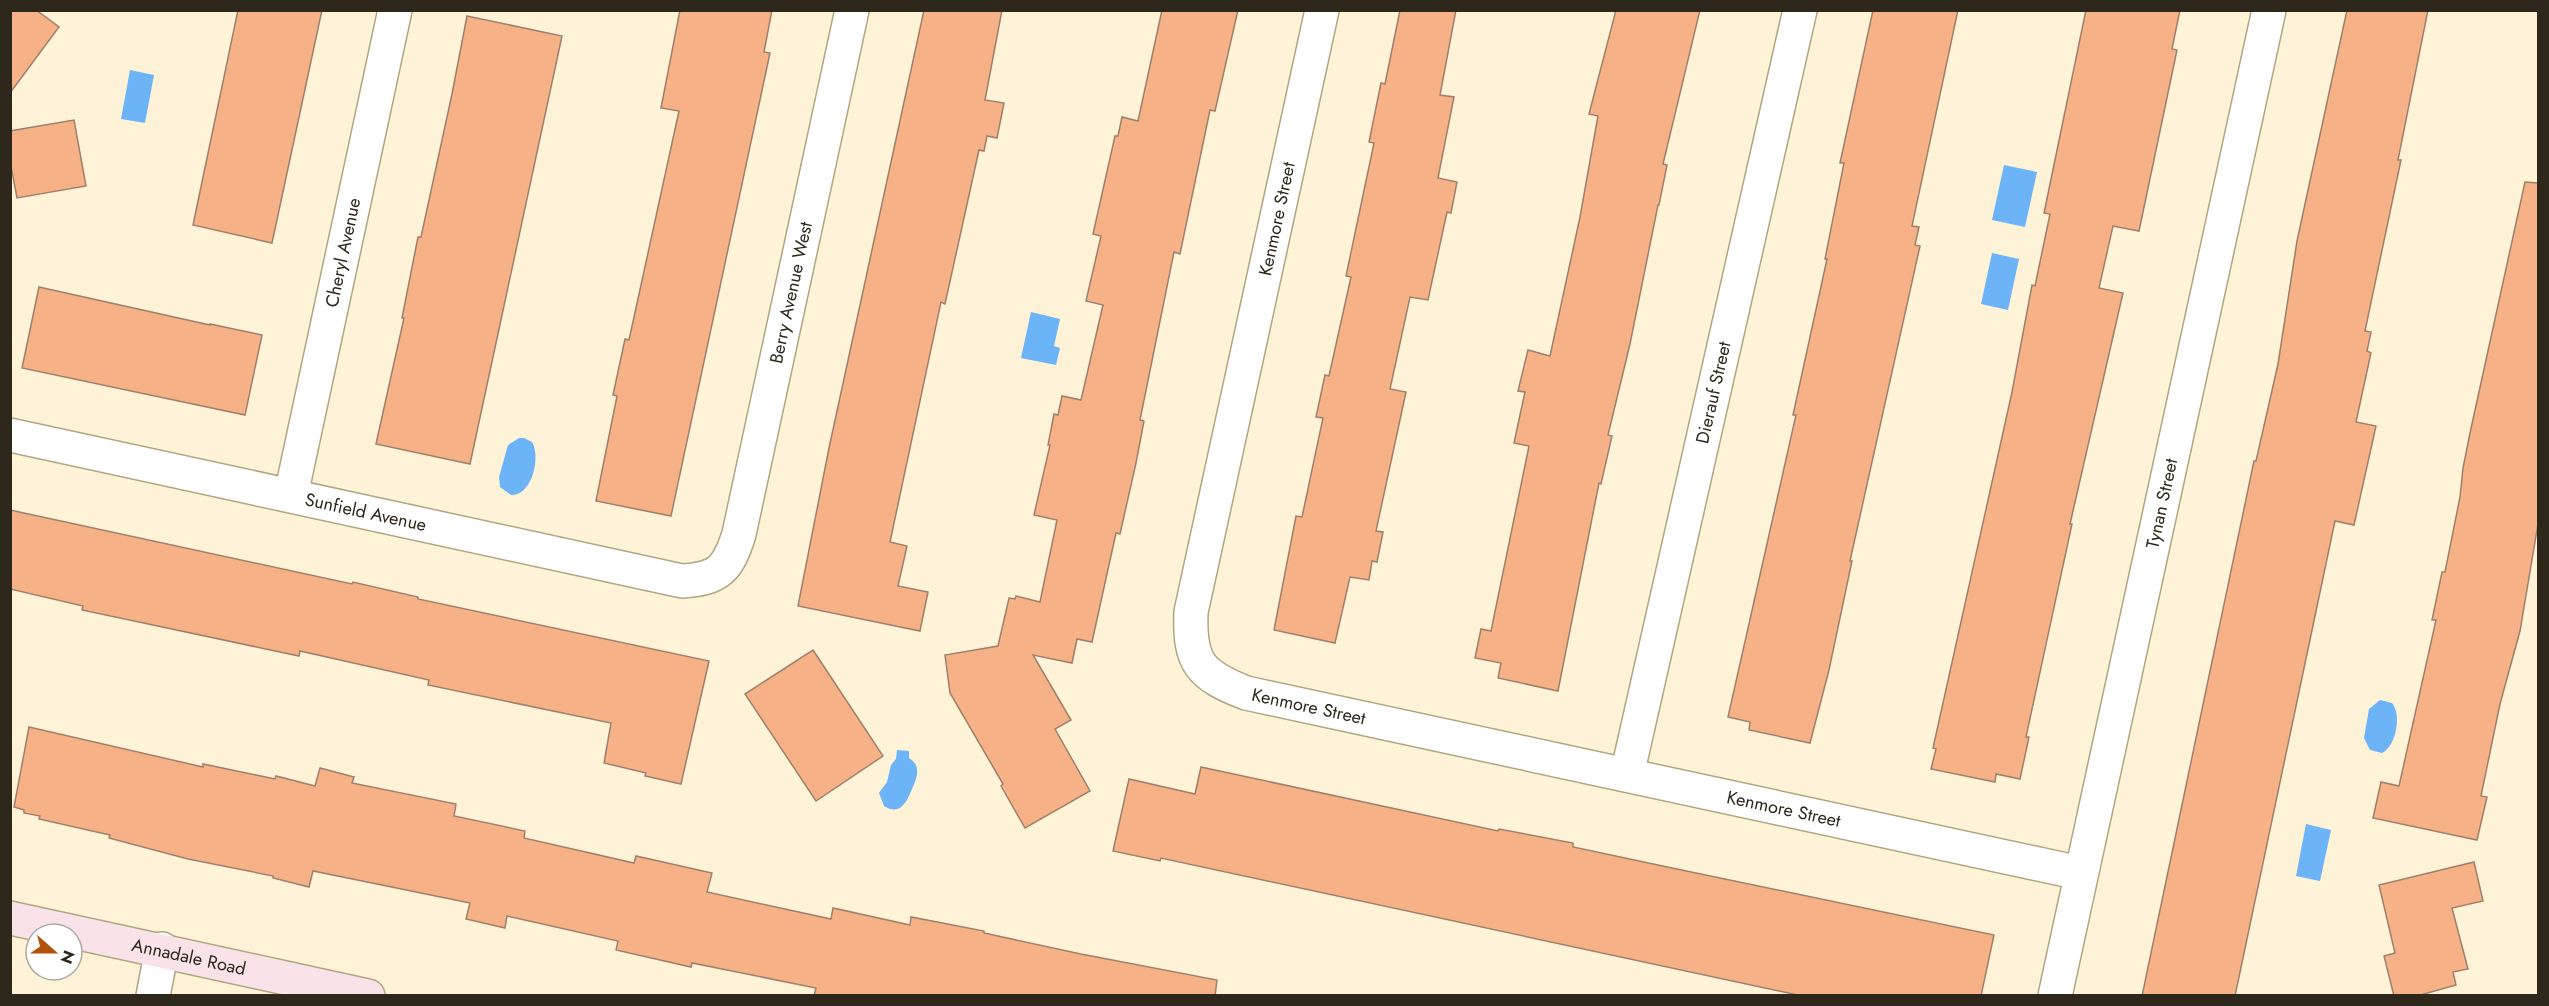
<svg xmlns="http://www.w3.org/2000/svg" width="2549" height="1006" viewBox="0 0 2549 1006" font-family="Jost,sans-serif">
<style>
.water{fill:#6cb3f8}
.building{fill:#f7b187;stroke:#9f806d;stroke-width:1.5}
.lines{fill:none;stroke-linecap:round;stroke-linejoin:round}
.street-casing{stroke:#b2a584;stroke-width:36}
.secondary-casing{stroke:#b2a584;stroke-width:36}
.street{stroke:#fff;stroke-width:33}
.secondary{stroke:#f9e2e8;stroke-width:33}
.labels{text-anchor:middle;stroke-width:4.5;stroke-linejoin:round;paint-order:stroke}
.street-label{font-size:18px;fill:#2d281b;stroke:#fff}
</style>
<rect width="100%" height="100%" fill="#fef3d7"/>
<!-- water -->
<g class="water">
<polygon points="130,70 154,75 145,123 121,119"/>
<polygon points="2004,165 2037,172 2025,227 1992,220"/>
<polygon points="1992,253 2019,259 2008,310 1981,304"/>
<polygon points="1031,312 1060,319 1054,346 1060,348 1056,365 1021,358"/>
<path d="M519,438H524L532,442C541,457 532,496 511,495L500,487L499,477L508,445Z"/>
<path d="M2380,700L2392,703C2402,715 2396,746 2382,753L2370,750L2364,738L2369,709Z"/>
<path d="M897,750L909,751V758C913,761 917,764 917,770C918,776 914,784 912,789C906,803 900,816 884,806L879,793L887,782L891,765L896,759Z"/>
<polygon points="2306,824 2331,830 2320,881 2296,876"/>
</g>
<!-- building -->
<g class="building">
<polygon points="10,10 36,10 59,27 10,93"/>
<polygon points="238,10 322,10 272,243 193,225"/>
<polygon points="680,10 772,10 764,52 770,53 671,516 596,501 617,396 613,395 625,339 629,340 679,111 661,108"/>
<polygon points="924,10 1002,10 985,100 1004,103 997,138 987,136 984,151 979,150 945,304 941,302 890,542 907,546 898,586 928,592 920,631 798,606 829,448"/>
<polygon points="1162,10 1238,10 1215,111 1210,110 1180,254 1174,252 1140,420 1144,421 1136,463 1120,534 1116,533 1092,642 1077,639 1072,663 1033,655 1071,720 1055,729 1090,791 1025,828 1001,786 1003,784 950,693 945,655 998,646 1009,598 1015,599 1016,596 1040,602 1057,520 1034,515 1050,445 1048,445 1054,414 1058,415 1062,396 1081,400 1103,305 1086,301 1101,236 1093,234 1115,136 1118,136 1122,117 1138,121"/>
<polygon points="1400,10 1456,10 1440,95 1454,97 1438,178 1457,182 1451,213 1447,212 1428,300 1410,297 1390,389 1406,392 1376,531 1383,532 1377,562 1372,561 1369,580 1350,577 1335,643 1274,630 1296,516 1302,517 1323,418 1316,417 1325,375 1329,376 1351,277 1346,276 1374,143 1369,142 1381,83 1385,84"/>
<polygon points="1616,10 1700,10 1663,164 1667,165 1659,205 1658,205 1630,344 1608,435 1612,436 1601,484 1599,483 1558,691 1498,678 1501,663 1475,658 1481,629 1491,631 1529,446 1514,443 1525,392 1518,391 1528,350 1550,356 1580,217 1598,116 1589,114"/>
<polygon points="1873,10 1958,10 1912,226 1919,227 1915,245 1920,246 1850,561 1852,561 1829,670 1810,743 1749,730 1750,722 1728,717 1796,415 1793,415 1827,259 1825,259 1844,163 1840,163"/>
<polygon points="2086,10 2180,10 2172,49 2177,50 2139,231 2113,226 2099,288 2123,293 2070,524 2072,524 2026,737 2029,737 2020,779 1996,774 1995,782 1931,769 1936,749 1933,748 2012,392 2032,285 2035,286 2050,214 2044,213"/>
<polygon points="2347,10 2428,10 2398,160 2401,160 2365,331 2371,332 2367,351 2371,353 2356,422 2376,426 2354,525 2335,521 2235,996 2142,996 2254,461 2256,461 2278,364 2297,241"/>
<polygon points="467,16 562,36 470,464 376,444 404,318 402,318 418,237 421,237 452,94"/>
<polygon points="74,120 86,186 17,198 10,161 10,131"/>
<polygon points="2525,182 2538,183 2538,524 2520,631 2500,704 2481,796 2487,797 2477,840 2373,818 2381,782 2399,786 2436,620 2432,620 2442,572 2445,572 2460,497 2463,468 2470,433"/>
<polygon points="39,287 210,325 210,324 262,335 245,415 22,368"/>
<polygon points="10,510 352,584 353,582 418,597 418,599 709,661 681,784 645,776 646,773 604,763 611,723 428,685 429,680 300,651 299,656 82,610 83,606 10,589"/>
<polygon points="813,650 883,756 816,801 745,694"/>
<polygon points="29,727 203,767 203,764 275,779 276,776 315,786 320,768 354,777 352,783 456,804 454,816 525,831 524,838 634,863 636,856 712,873 707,892 831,919 833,908 910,925 911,917 984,931 984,933 1081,954 1217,980 1215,996 814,996 816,988 692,963 691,967 616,950 618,941 507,916 505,928 466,919 470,903 313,871 309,887 273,878 273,876 188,859 109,838 110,835 39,819 40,816 24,813 24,810 14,807"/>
<polygon points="1201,767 1498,831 1499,829 1573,843 1573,847 1672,868 1994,935 1981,996 1802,996 1161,858 1160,861 1113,851 1129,779 1195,794"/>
<polygon points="2474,862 2483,901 2452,908 2468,969 2453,972 2456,985 2417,996 2394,996 2384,956 2395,953 2379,885"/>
</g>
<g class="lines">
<!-- street casing -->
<g class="street-casing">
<g id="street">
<path id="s1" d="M1322,10L1191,612C1189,663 1200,675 1246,693L2080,873"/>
<path id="s2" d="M10,435L682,581C719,579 728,569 739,534L852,10"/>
<path id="s3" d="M291,495L395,10"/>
<path id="s4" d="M1627,775L1800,10"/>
<polyline points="153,996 162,949"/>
<path id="s5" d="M2055,996L2269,10"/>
</g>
</g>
<!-- secondary casing -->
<g class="secondary-casing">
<g id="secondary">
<path id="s6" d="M10,918L368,996"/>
</g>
</g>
<!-- street -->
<use href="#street" class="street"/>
<!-- secondary -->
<use href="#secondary" class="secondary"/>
</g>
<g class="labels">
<!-- street labels -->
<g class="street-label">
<text transform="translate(1277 219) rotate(-78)" y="6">Kenmore Street</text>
<text dy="6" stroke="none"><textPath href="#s3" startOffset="248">Cheryl Avenue</textPath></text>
<text dy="6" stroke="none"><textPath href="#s2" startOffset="1016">Berry Avenue West</textPath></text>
<text dy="6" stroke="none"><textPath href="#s4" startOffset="392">Dierauf Street</textPath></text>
<text dy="6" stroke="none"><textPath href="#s5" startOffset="504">Tynan Street</textPath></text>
<text dy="6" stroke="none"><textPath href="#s2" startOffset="364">Sunfield Avenue</textPath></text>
<text dy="6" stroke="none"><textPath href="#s1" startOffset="789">Kenmore Street</textPath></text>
<text dy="6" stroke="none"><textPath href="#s1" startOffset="1275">Kenmore Street</textPath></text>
<text dy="6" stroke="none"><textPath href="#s6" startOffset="183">Annadale Road</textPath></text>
</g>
</g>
<!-- border -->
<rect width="2549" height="1006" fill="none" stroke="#2d281b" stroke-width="24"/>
<!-- north arrow -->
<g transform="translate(54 952) rotate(111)"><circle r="28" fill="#ffffff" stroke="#aba9a4" stroke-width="1.5"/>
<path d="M0-4.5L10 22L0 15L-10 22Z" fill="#b2520d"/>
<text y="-9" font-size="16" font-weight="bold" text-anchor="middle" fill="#2d281b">N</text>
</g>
</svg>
